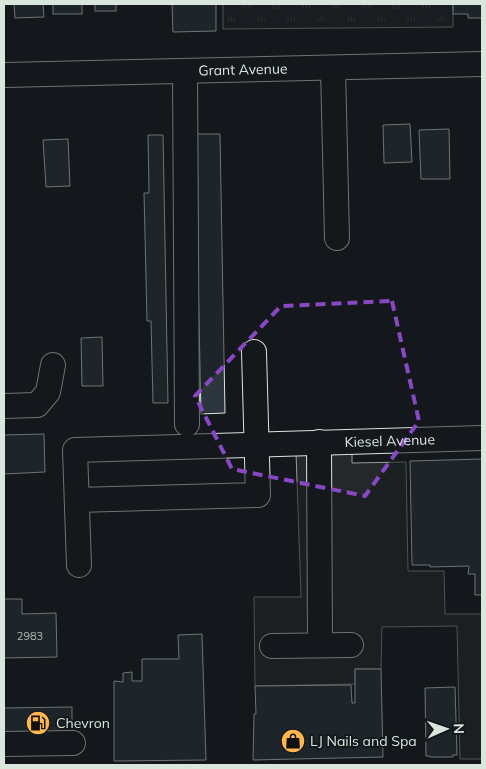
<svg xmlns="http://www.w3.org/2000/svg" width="486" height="769" viewBox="0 0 486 769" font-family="Mulish,sans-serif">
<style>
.park{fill:url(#park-tufts);stroke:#939e99}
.parking{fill:#24282b;stroke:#939e99}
.building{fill:#2c363c;stroke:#d8e6dc}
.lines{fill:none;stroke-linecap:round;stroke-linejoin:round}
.minor-casing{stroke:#d8e6dc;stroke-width:26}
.minor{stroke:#14181c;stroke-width:24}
.marked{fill:none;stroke:#8948c3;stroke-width:4;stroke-dasharray:10 6;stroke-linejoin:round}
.labels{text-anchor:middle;stroke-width:4;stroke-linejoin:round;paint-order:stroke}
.number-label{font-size:11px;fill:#adbab4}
.street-label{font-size:14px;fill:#d8e6dc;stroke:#14181c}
.poi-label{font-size:14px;fill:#d8e6dc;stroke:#14181c;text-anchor:start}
</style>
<defs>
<pattern id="park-tufts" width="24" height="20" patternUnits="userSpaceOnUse" patternTransform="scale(1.25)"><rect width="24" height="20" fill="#202428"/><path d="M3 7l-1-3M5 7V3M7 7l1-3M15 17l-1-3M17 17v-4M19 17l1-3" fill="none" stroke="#404447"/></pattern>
</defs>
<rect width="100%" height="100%" fill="#14181c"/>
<!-- park -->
<polygon class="park" points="223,4 453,4 453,27 223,29"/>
<!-- parking -->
<polygon class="parking" points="352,451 352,463 406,462 408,571 444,571 445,614 482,614 482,759 460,759 457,626 382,627 381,669 355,669 355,684 255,686 254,597 301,597 296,452"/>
<!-- building -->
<g class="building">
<polygon points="14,4 43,4 44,17 15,18"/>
<rect x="53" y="4" width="29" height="10"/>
<rect x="95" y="4" width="21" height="7"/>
<polygon points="172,4 216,4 216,31 173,32"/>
<polygon points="453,4 482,4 482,18 468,18 468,14 453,14"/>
<polygon points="410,124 412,162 384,163 383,125"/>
<polygon points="449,129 450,179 421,179 419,130"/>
<polygon points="195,134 220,134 225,413 201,414"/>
<polygon points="148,135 163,135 168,403 153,403 151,321 147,321 144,193 149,193"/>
<polygon points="68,139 70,186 46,187 43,140"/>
<polygon points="102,337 103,386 82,386 81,338"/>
<polygon points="44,434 45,472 4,474 4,435"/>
<polygon points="482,459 482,595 475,595 475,574 468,574 469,566 430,567 430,565 412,565 410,461"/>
<polygon points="4,599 22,599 22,614 56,613 57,657 4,658"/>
<polygon points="202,634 206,760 114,761 114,681 123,682 123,673 132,672 132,681 142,681 142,659 179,659 178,635"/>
<polygon points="355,669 381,669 383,757 253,760 254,714 256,714 255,686 351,685 352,703 355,703"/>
<polygon points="455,687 457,755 453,755 453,757 430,757 430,756 426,756 425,688"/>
<polygon points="72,707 72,737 4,738 4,708"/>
</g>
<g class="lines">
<!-- minor casing -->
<g class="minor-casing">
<g id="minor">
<polyline points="333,68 337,238"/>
<polyline points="185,71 187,424"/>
<path id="s1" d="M4,75L482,64"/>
<polyline points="4,406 37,405 48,392 53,365"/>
<polyline points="319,442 320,644"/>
<polyline points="77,500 258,495 254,352"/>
<path id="s2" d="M79,565L75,450L482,438"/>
<polyline points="272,646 351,645"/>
<polyline points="4,744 73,743"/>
</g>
</g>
<!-- minor -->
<use href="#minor" class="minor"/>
</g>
<!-- marked area -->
<path d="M0 0H486V769H0ZM392,301L419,421L365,496L232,469L195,396L281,306Z" fill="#14181c" fill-opacity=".55" fill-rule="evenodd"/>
<path class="marked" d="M392,301L419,421L365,496L232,469L195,396L281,306Z"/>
<!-- icons -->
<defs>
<g id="fuel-disc" transform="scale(1.25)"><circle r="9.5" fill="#ffb74d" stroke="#14181c"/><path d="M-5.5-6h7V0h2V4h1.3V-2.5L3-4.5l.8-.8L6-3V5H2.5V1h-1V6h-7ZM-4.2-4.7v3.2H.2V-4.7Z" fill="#111"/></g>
<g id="shop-disc" transform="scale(1.25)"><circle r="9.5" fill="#ffb74d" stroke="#14181c"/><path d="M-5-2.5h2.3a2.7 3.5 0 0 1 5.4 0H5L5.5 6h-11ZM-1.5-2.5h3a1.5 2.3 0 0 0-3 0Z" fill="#111"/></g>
</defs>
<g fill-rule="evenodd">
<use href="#fuel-disc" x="38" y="723"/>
<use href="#shop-disc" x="293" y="741"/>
</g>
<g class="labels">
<!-- number labels -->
<g class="number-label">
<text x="30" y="640">2983</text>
</g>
<!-- street labels -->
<g class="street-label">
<text dy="5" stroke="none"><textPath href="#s1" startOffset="239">Grant Avenue</textPath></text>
<text dy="5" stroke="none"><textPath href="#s2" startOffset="430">Kiesel Avenue</textPath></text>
</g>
<!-- poi labels -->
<g class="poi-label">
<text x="56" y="728">Chevron</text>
<text x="310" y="746">LJ Nails and Spa</text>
</g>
</g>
<!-- border -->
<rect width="486" height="769" fill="none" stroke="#d8e6dc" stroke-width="10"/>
<!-- north arrow -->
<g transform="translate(446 729) rotate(88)" stroke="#14181c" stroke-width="4" paint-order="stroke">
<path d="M0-4L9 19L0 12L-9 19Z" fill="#d8e6dc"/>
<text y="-8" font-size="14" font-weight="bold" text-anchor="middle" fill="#d8e6dc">N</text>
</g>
</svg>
